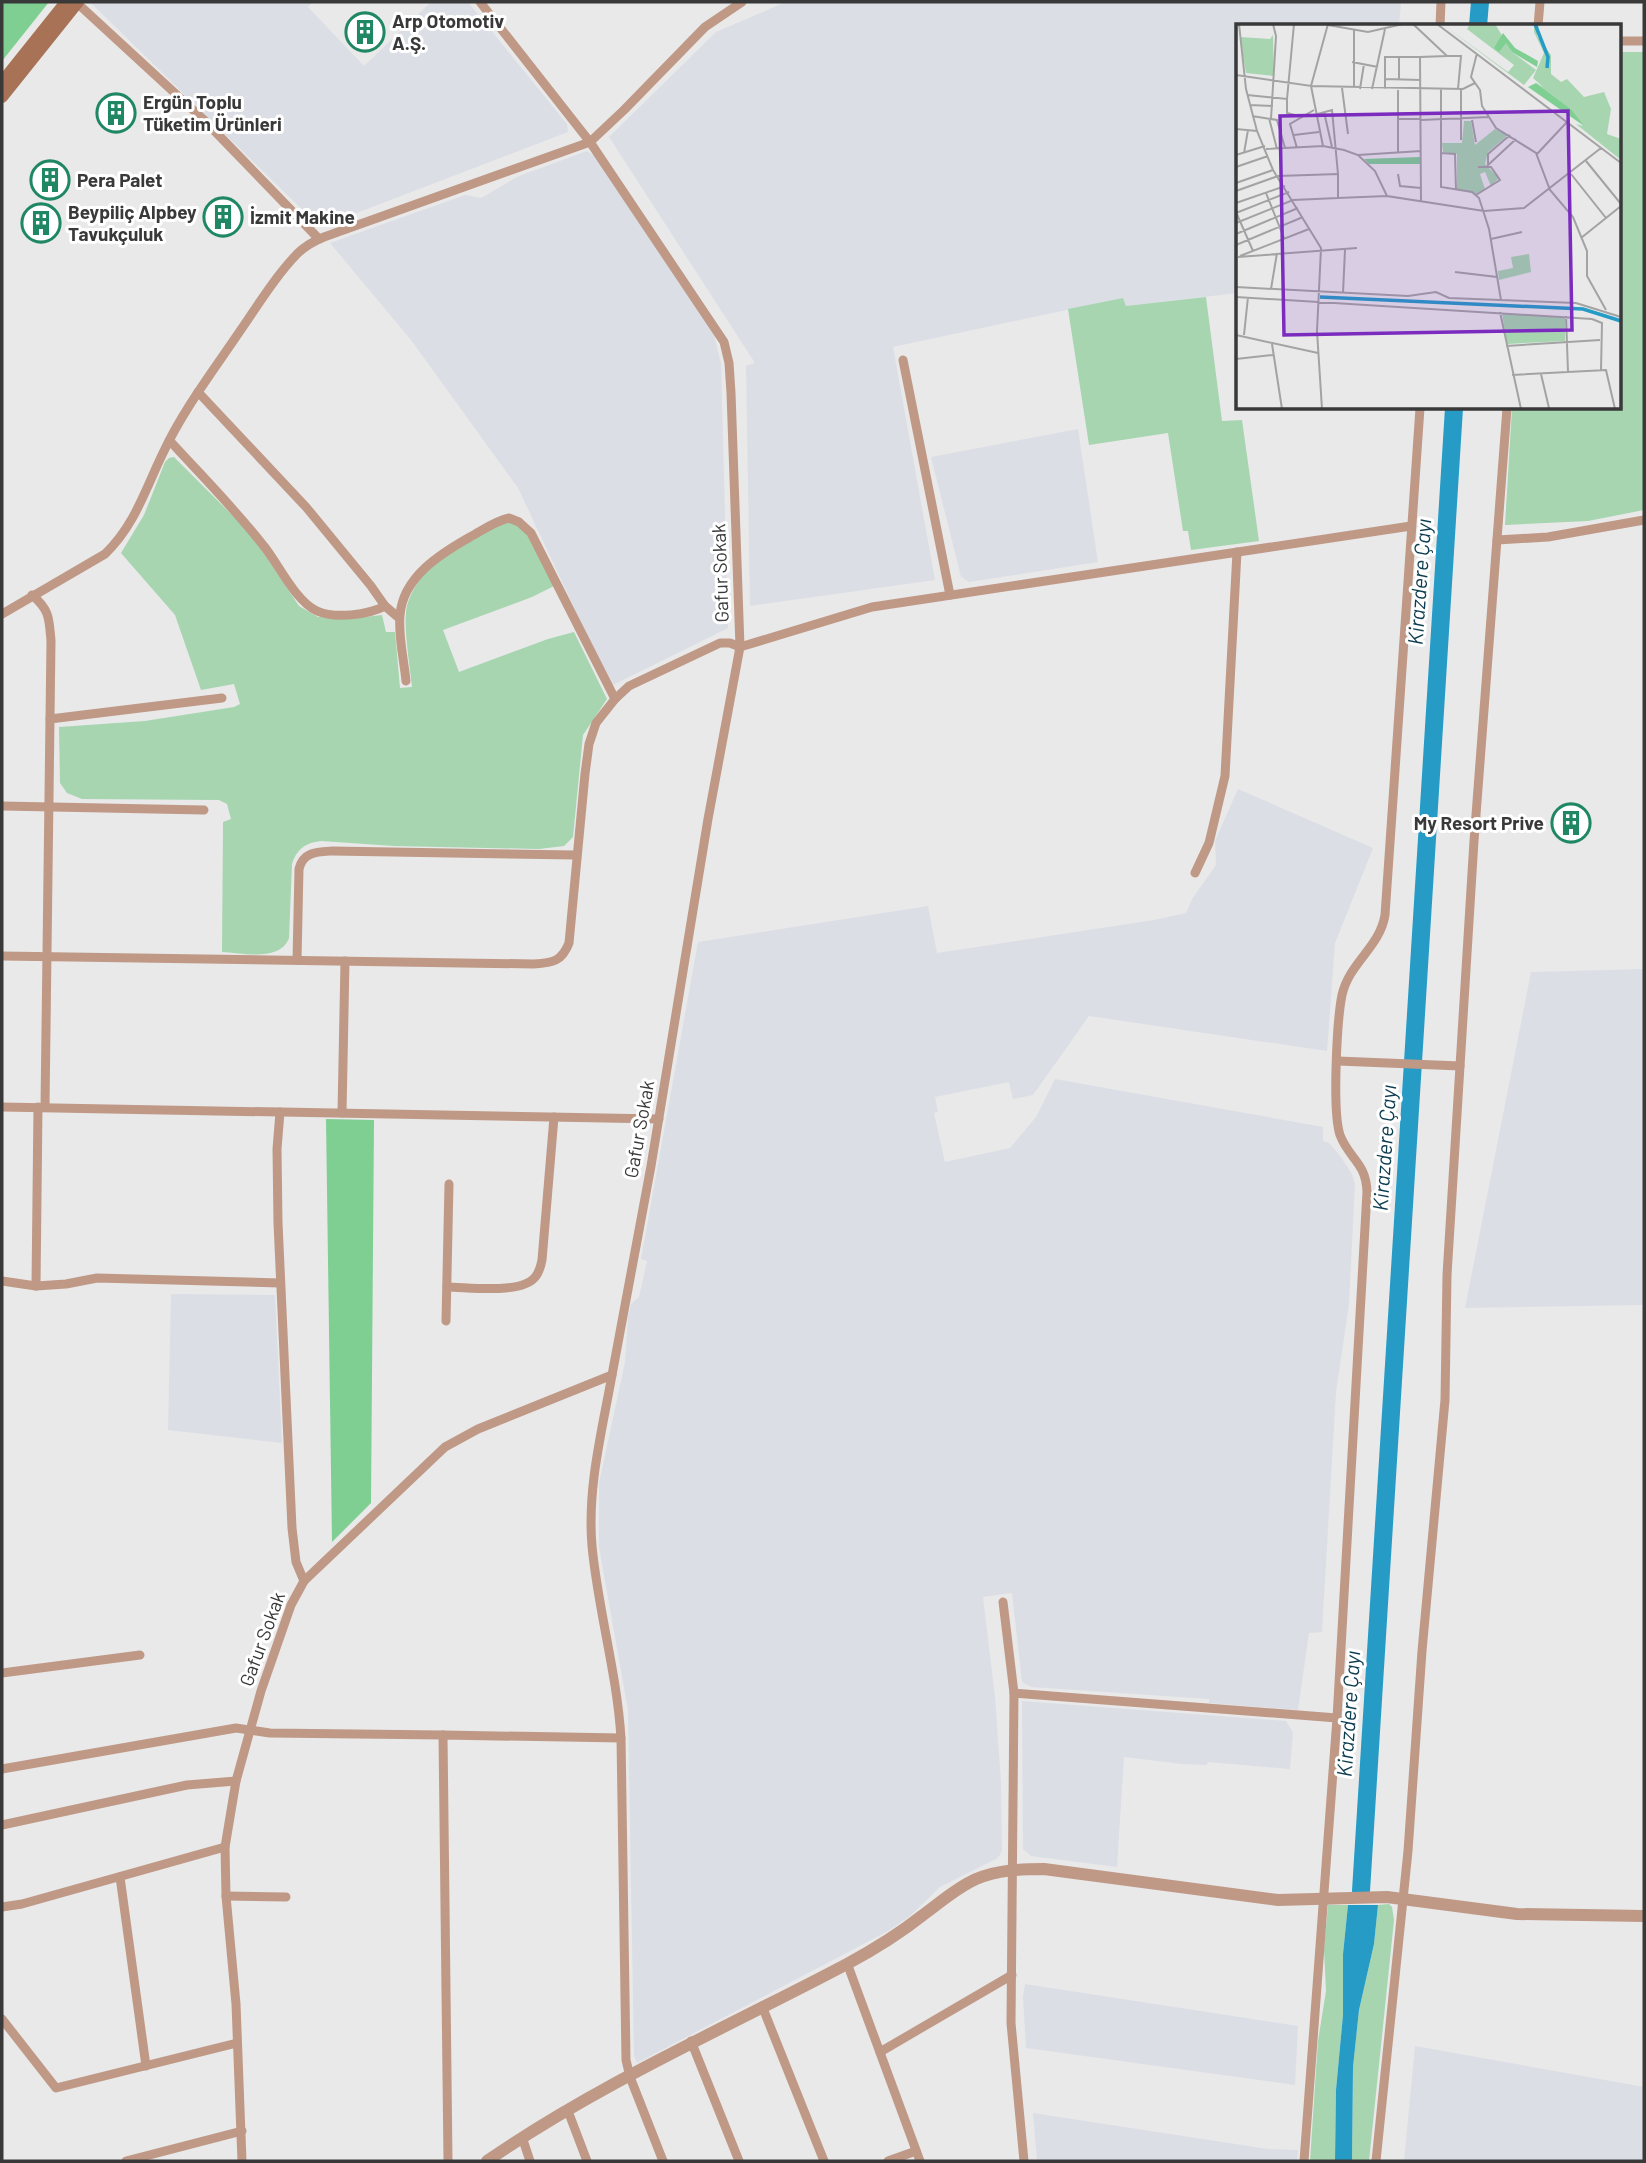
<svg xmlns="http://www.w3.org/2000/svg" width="1646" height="2163" viewBox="0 0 1646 2163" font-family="Barlow,sans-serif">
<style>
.built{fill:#dbdee5}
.green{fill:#a6d5b0}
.forest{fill:#7fcf93}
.water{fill:#259bc6}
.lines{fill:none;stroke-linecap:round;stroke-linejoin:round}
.river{stroke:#259bc6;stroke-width:18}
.minor{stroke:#bf9986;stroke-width:9}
.tertiary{stroke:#bf9986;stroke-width:12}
.secondary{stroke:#a77255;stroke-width:12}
.labels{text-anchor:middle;stroke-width:6;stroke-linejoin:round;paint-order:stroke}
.poi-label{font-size:19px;font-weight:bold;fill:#393939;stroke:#fff;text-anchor:start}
.street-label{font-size:19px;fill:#393939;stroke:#fff}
.water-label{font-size:21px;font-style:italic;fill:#0c3c4f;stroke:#fff}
.inset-river{fill:none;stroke:#259bc6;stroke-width:3.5}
.inset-road{fill:none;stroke:#a3a3a3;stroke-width:2}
.view{fill:#7b2cbf;fill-opacity:0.15;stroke:#7b2cbf;stroke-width:3.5}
.inset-edge{fill:none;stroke:#393939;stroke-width:3.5}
</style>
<rect width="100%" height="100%" fill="#e9e9ea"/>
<!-- built -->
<g class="built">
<polygon points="90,2 313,2 308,7 364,66 431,2 468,2 567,124 568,132 320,227"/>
<polygon points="786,2 1401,2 1399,26 1238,26 1238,293 1126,306 1123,298 893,347 935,580 750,606 746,366 755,363 609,137 716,32"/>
<polygon points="587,151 596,157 714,335 721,364 728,628 611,686 518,488 411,340 330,243 465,195 481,198 519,176"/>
<polygon points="1078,429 1098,562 969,582 961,577 931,457"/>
<polygon points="1238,789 1373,848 1335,943 1327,1051 1089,1016 1033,1095 1013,1099 1009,1082 935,1097 938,1112 934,1113 945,1162 1010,1148 1036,1117 1055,1079 1323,1127 1323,1141 1329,1143 1341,1157 1352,1174 1355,1184 1349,1304 1336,1392 1322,1632 1309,1633 1298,1710 1209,1703 1209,1699 1031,1687 1022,1682 1012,1593 983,1597 995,1697 1001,1781 1002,1850 1000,1855 996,1859 940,1887 910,1916 888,1931 637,2063 634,2056 628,1710 599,1547 599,1483 625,1362 628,1317 631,1304 639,1297 647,1261 641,1259 698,942 928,906 937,953 1154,920 1186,913 1192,899 1216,865 1215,841"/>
<polygon points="1644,969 1644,1305 1465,1308 1531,972"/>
<polygon points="171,1294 275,1295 282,1443 168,1430"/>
<polygon points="1022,1701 1286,1721 1293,1732 1290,1769 1208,1762 1207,1765 1182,1764 1124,1757 1117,1867 1031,1856 1023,1849"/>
<polygon points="1025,1984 1298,2026 1295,2085 1026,2048 1023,1997"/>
<polygon points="1415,2046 1644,2087 1644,2161 1404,2161"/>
<polygon points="1033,2113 1268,2149 1298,2150 1297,2161 1037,2161"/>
</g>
<!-- green -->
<g class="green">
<polygon points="1620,52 1644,52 1644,510 1588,521 1505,525 1512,408 1620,408"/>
<polygon points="1206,297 1222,421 1242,420 1259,541 1191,550 1188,531 1183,531 1168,433 1089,445 1068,309 1123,298 1126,306"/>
<path d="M174,457L251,534L299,606L318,617L357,618L382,615L386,632H395L400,688L412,687C410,666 404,633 406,612C407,599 416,584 424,574C436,560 494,519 510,521C528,523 546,571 554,586L532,597L443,630L459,672L548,639L574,632L607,699L583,735L573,837L564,846L539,849L394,846L321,841C305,843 297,849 292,864L289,938C280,962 243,953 222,952L223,822L231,819L227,804L219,800L82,799L67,793L60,783L59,727L145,721L234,707L240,704L234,684L201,690L175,615L121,553L144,515L165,462L169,458Z"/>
<polygon points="1389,1904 1392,1907 1394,1920 1369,2161 1352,2161 1353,2067 1359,2010 1374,1944 1378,1905"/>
<polygon points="1328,1905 1348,1905 1343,1954 1343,2015 1336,2090 1335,2161 1310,2161 1318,2041 1326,1991 1324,1949"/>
</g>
<!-- forest -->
<g class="forest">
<polygon points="2,2 49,2 2,61"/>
<polygon points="326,1119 374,1120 371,1503 332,1542"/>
</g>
<!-- water -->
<polygon class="water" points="1348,1905 1378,1905 1374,1944 1359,2010 1353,2067 1352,2161 1335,2161 1336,2090 1343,2015 1343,1954"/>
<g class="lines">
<!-- river -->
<g class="river">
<polyline points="1478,26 1480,2"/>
<polyline points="1361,1891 1454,408"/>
</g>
<!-- minor -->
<g class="minor">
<polyline points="77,3 203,119 319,239"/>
<polyline points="1440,26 1441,2"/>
<polyline points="1538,26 1540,2"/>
<polyline points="1620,41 1644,41"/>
<polyline points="903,360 950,595"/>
<polyline points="198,392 306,507 371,586 385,606 399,618"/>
<path d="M170,441C201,475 234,508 263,545C278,563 295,601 317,611C335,619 368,615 385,606"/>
<polyline points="1497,540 1548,537 1644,520"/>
<path d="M32,595C50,610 49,619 51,641L45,1107"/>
<path d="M2,614L105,554C135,525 145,490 163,453C183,410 213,371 240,331C258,305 275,277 297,254C305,246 314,241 324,237L590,142L624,110L705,27L742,2"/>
<path d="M406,681C404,660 398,636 400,615C403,577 440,554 470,537C483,530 495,521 509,518L519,522L531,533L615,699"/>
<polyline points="50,719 222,698"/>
<polyline points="2,806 204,810"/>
<polyline points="1195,873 1209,843 1225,776 1237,552"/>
<path d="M2,956L534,964C553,963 562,961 569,943L585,774L589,744L596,723L615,699L629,686L720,643H730L740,647L872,607L1411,526"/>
<path d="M297,960L299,869C303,852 316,852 332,851L575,855"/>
<polyline points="1338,1061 1460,1066"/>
<polyline points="2,1107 659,1119"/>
<polyline points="280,1112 277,1149 278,1223 292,1528 296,1562 304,1581"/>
<polyline points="342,1113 345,961"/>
<polyline points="2,1281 36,1286 66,1284 97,1278 280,1283"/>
<polyline points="36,1286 38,1107"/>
<path d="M447,1287C469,1287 523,1295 536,1276C539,1272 541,1265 542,1260L554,1117"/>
<polyline points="446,1321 449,1184"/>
<polyline points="1003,1602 1014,1693 1011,2023 1024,2161"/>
<polyline points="2,1673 140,1655"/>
<polyline points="1014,1693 1337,1718"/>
<polyline points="621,1738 626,2060 630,2077 663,2161"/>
<polyline points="2,1769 236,1728 270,1733 443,1735"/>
<polyline points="2,1825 187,1785 236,1781"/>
<polyline points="120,1877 146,2066"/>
<polyline points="226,1896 286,1897"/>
<polyline points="2,1907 22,1904 225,1847"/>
<polyline points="847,1963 920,2161"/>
<polyline points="762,2006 824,2161"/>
<polyline points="2,2019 56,2088 237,2043"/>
<polyline points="691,2041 739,2161"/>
<polyline points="880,2052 1012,1975"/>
<polyline points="568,2111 587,2161"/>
<polyline points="522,2137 530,2161"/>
<polyline points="126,2161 242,2131"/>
<polyline points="242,2161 236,2004 226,1896 225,1847 236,1781 261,1691 291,1605 304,1581 445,1447 478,1429 612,1375 651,1166 708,819 740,647 731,393 729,363 724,342 590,142 480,2"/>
<path d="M448,2161L443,1735L621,1738C617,1673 598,1610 592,1546C587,1488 602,1431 612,1375"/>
<polyline points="888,2161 916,2151"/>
<path d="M1304,2161L1337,1718L1367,1192C1366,1162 1349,1159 1340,1135C1332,1111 1337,1020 1342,995C1349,963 1380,947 1385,915L1420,408"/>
<polyline points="1376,2161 1408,1851 1422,1651 1445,1400 1447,1275 1474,841 1507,408"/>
</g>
<!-- tertiary -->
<path class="tertiary" d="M487,2161C600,2083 726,2028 847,1964C873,1950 899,1934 923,1915C941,1902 956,1888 976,1879C998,1870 1020,1869 1044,1869L1278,1900L1387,1897L1517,1914L1644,1916"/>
<!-- secondary -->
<g class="secondary">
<polyline points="2,82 66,2"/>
<polyline points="2,97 78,2"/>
</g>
</g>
<!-- icons -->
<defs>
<g id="building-ring" transform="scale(2.0125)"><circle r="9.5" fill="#fff" stroke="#1f8763" stroke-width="1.5"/><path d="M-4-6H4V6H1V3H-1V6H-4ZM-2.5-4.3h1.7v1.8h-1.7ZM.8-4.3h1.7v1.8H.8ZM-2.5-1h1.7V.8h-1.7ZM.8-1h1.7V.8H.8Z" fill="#1f8763"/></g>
</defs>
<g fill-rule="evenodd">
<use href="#building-ring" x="365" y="32"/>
<use href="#building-ring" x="116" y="113"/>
<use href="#building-ring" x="50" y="180"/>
<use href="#building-ring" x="223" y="217"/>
<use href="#building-ring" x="41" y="223"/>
<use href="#building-ring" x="1571" y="823"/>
</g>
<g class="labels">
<!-- poi labels -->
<g class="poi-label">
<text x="392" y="28">Arp Otomotiv<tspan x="392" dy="22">A.Ş.</tspan></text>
<text x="143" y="109">Ergün Toplu<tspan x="143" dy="22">Tüketim Ürünleri</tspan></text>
<text x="77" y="187">Pera Palet</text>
<text x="68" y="219">Beypiliç Alpbey<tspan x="68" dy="22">Tavukçuluk</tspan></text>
<text x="250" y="224">İzmit Makine</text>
<text x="1544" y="830" text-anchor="end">My Resort Prive</text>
</g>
<!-- street labels -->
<g class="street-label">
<text transform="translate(720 573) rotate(-92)" y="7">Gafur Sokak</text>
<text transform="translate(639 1129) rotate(-80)" y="7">Gafur Sokak</text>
<text transform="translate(262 1639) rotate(-70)" y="7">Gafur Sokak</text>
</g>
<!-- water labels -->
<g class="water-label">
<text transform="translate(1420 582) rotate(-86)" y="7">Kirazdere Çayı</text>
<text transform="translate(1385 1148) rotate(-86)" y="7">Kirazdere Çayı</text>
<text transform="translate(1349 1714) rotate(-86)" y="7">Kirazdere Çayı</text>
</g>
</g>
<!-- overview -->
<g transform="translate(1236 24)">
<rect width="385" height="385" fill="#e9e9ea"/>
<path d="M206,0L272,48L278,41L231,5L234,0H259L276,28L300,46L288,61ZM294,0H303L301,12L315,31V50L325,58L331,55L348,73L368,68L375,85L371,110L385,115V136L340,100L347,102L335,85L300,59L307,63L297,54L308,29L298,8V1ZM37,11L38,52L10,49L4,13L34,15ZM228,97H235L239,121L259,105L272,111L252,128L249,140L263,154L255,162L249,148L244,150L249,165L240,170L221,165V130L207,128L206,119H226ZM293,230L295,248L263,256L262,247L277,244L275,233ZM266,289L329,294V317L271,320Z" fill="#a6d5b0"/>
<path d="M267,9L279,24L302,37L301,43L276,28L270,19L263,28L258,24ZM300,59L335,85L348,102L292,63ZM184,133V140H133L128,135Z" fill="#7fcf93"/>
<path class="inset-river" d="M299,0L312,33L311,44M84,273L347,285L385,297"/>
<path class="inset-road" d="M3,0L10,65L21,107L37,146L85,224L81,307L86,385M177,0L211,32H225L222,65M201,0L385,139M92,1L132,8L167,0M118,6V64M241,29L235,53L244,66L246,82L260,104L300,129L314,166L337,193L351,227V252L370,286M163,33V55M116,38L142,43M0,51L75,62L92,0M149,55L185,56M106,64L112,110M124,65L128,40M136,65L149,5M149,65V33H184M205,65V163L236,168L243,174L253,205L265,276M225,65V116M162,66V128M11,71L51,75L58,0M51,75V89L63,92M14,81L37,82M88,88L96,123M78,91L96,86L102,150M16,92L41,96L49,124M33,94L41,125M35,95L40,12L37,0M161,95H185M185,96L253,93M236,96L240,118M0,105L21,107M58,111L83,108M87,122L75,62L227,65L239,59M61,124L54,100L78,86M30,125L87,122L108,126L122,131L139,147L151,172L248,187L288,184L365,124M8,129L12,106M205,129L219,130L220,166M301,130L331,98M0,131L29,122M122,131L185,127M350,137L385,180M252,140V130L274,111M251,142L280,115M0,143L32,132M162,150L164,162L185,164M335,150L370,194M0,159L37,146M0,167L42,152L102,150V174L151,172M30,169L48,214M240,171L264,156L255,143H242M185,178L184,33L211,32M0,179L49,162M0,188L17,227M0,189L53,168M0,199L57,176L102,174M0,210L62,184M345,214L385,182M255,215L286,208M0,221L67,193M4,232L73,205M2,233L121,224M219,248L261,253M0,263L172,272L200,268L213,274L340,279L385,293M35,265L41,229M107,269L109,226M0,273L356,295L366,299L365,346M264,288L285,385M330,292L332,348M0,311L82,329M8,311L12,273M36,320L46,385M270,322L364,316M0,335L37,331M305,350L313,384M276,351L370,346L379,385"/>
<path class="view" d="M332,87L336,306L48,311L44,92Z"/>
<rect width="385" height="385" class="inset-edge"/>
</g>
<!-- border -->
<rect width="1646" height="2163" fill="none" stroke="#393939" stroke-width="7"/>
</svg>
